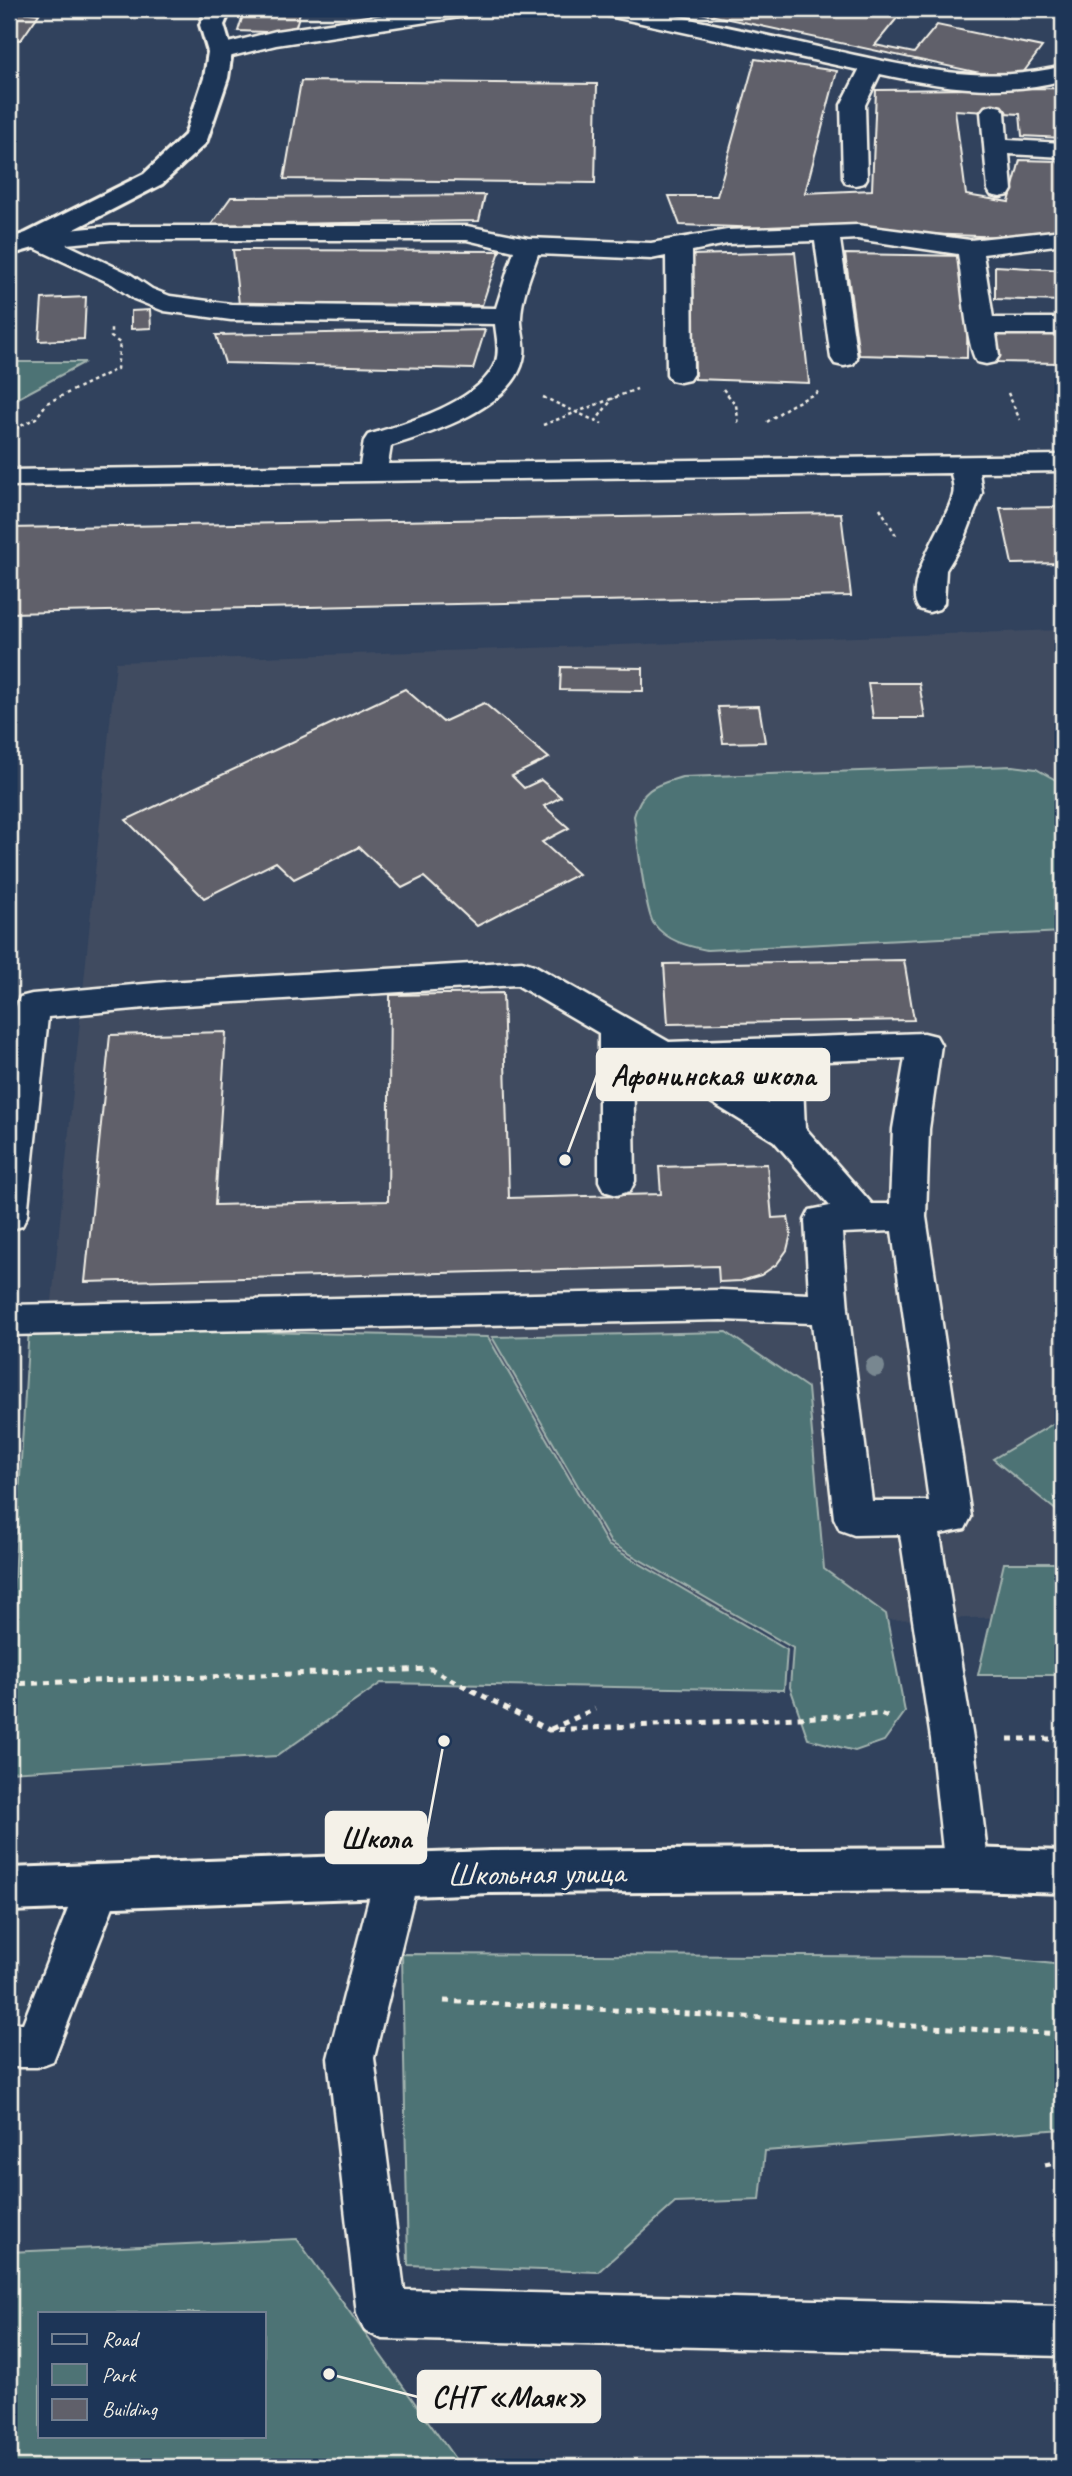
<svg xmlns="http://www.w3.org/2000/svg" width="1072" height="2476" viewBox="0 0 1072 2476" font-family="Caveat,sans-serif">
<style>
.built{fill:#3f4b61}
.green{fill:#4e7375;stroke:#a1b2ae;stroke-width:2;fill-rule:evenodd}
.building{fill:#60606a;stroke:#f4f1e8;stroke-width:2}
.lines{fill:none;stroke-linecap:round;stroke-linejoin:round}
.lane-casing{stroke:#f4f1e8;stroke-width:5}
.street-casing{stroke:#f4f1e8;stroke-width:6}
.primary-casing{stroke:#f4f1e8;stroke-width:6}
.path-far1{stroke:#f4f1e8;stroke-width:2.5;stroke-dasharray:3.5 3.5;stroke-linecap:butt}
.path{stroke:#f4f1e8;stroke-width:5;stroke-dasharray:6 6;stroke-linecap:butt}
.lane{fill:#1d3557;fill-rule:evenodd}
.street{fill:#1d3557;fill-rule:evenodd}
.primary{fill:#1d3557;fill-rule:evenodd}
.tree{fill:#788790}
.labels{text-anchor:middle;stroke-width:6;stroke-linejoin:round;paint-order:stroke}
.near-street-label{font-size:33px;fill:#f4f1e8;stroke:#1d3557}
.leader{fill:none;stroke:#f4f1e8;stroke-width:2.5}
.callout-dot{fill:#f4f1e8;stroke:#1d3557;stroke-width:2.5}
.callout{fill:#f4f1e8;stroke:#f4f1e8;stroke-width:2.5}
.callout-label{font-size:30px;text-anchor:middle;font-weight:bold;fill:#111}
</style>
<rect width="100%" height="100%" fill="#31425d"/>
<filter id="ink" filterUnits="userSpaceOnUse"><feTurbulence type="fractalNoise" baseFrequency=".0143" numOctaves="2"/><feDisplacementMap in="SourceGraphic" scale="14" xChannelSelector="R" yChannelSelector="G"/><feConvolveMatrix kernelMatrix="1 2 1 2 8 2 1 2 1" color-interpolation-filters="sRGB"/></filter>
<g filter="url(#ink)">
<!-- built -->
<polygon class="built" points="1062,630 1063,1616 18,1640 116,662"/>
<!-- green -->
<g class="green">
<polygon points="9,362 85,362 9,403"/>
<path d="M1013,766L1036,769L1063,784V932L707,950C687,946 667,941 654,924C645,913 637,835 634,816C642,787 657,785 682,777Z"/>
<polygon points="29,1327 488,1337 608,1545 787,1650 784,1690 381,1683 277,1756 9,1772 9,1660"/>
<polygon points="726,1332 808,1388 824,1569 886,1614 905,1712 884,1741 855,1751 808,1739 790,1687 793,1648 611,1543 492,1337"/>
<polygon points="1063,1418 1063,1516 993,1459"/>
<polygon points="1004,1563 1063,1563 1063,1675 978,1675"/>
<polygon points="402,1954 990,1957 1063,1965 1063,2129 765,2151 760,2200 675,2203 598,2272 408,2265"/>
<path d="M297,2239L461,2467H9V2252ZM40,2313H264V2436H40Z"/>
</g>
<!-- building -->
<g class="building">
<polygon points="245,9 301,9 294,33 238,31"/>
<polygon points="682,9 889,9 902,12 875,45 914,53 937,25 1042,47 1017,81"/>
<polygon points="9,11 39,14 21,40 9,39"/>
<polygon points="755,59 837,71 805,193 872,190 876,90 1063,88 1063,138 1022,136 1020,114 955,110 966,195 1009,202 1020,160 1057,161 1063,169 1063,239 680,225 669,196 717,196"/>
<polygon points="301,81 597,84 595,183 284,179"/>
<polygon points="485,195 479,221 211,225 231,197"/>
<polygon points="233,250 500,251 482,305 239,304"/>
<polygon points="795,252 809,383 695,379 692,255"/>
<polygon points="845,254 968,256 967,358 859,355"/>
<polygon points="995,266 1063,270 1063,301 995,299"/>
<polygon points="86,297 84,339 39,341 42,299"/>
<polygon points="150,310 151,328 131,329 131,311"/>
<polygon points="485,330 473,369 225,363 216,335"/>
<polygon points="993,332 1063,333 1063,363 997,362"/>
<polygon points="1063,507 1063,563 1012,564 1000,508"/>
<polygon points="841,513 851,596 9,613 9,528"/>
<polygon points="561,667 643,668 643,691 560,690"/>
<polygon points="868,683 919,683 925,718 873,718"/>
<polygon points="405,689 443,722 484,703 549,758 512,776 524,788 541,780 561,797 544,806 569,828 542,842 578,874 477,926 424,877 402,888 359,847 294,879 276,862 204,898 126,820"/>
<polygon points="759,706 765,742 723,743 718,707"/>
<polygon points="904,960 914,1020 668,1024 664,964"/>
<polygon points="503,993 509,1198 661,1194 659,1167 767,1164 772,1218 788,1217 791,1234 787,1250 777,1264 761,1275 741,1281 719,1282 718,1266 85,1282 110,1035 226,1032 215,1205 388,1201 390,995"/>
</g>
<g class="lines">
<!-- lane casing -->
<g class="lane-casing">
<g id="lane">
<polygon points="424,9 477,9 474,14 466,16 276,45 220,59 212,57 209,52 212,47 276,31"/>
<path d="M598,9H640C701,21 762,34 822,48C904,65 980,87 1063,66V80C1002,97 941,87 880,74L865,105L867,178L864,183L855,185L846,183L843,178L841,105L859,70L609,16L601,14Z"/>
<polygon points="993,105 1001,107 1005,112 1007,140 1063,143 1063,157 1009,154 1012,190 1009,195 1000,197 991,195 988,190 981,112 985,107"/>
<path d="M857,225L970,240L1063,230V244L983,254L993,318H1063V334H996L999,356L995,362L986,364L977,362C966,346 962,278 958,254L857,239L840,240L857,358L853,364L844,366L835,364L831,358L815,241L727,244L692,251L693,374L689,380L680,382L671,380L667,374L666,256L651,259L538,254C531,274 522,295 521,317C520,329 526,342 524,355C517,407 433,432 391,446L388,464L1063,455V471L979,472L982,493L964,540L946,570L944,603L939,609L929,612L919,609C901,583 946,525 953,495C955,488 952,480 951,473L9,486V470L360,465L364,441L368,435C406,423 481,402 496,361C500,349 496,336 495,324L231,320L164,311L134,299L112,284L26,244L22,239L26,234L111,226H467L528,238L651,243L727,230ZM111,240H467L514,251L496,308L231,304L170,296L152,289L130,274L66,244Z"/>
<path d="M522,961L534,965L669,1042L924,1033L936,1036L941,1045L929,1129L926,1217L971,1517L965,1529L940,1534L973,1739L989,1869L983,1883L967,1889L951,1883L945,1869L931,1739L900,1534L854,1535L840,1530L834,1518L812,1323L721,1320L9,1335V1305L721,1290L809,1294L805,1220L810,1210L830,1206L774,1141L633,1054L635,1181L630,1191L617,1195L604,1191L599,1181V1033L517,985L167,1006L48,1017L27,1216L22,1226L9,1230C9,1183 0,1032 20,997L32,994L167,982ZM905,1058L893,1129L890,1204H872L805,1128L802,1062ZM767,1063L768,1104L707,1066ZM892,1231L929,1501H872L848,1309L842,1233Z"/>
<polygon points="397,1855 413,1861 419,1875 374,2058 404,2290 1063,2306 1063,2356 382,2339 365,2331 357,2314 328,2058 375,1875 381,1861"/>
<polygon points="99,1865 115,1871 121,1886 53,2061 37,2067 9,2067 9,2023 23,2023 83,1871"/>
</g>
</g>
<!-- street casing -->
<g class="street-casing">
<polygon id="street" points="207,9 231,9 224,25 232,52 228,78 206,143 162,184 44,245 9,255 9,239 26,233 144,174 185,135 204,78 208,52 200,25"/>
</g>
<!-- primary casing -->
<g class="primary-casing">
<polygon id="primary" points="967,1848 1063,1851 1063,1893 967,1890 490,1893 9,1911 9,1868 490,1851"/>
</g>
<!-- path-far1 -->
<g class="path-far1">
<polyline points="723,389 736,405 739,425"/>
<polyline points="1008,393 1020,420"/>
<polyline points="543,397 602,424"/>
<polyline points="595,422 613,398"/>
<polyline points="767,422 788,407 820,391"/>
<polyline points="543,425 637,389"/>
<polyline points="9,432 36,418 47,403 117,369 120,343 111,337 111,327"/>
<polyline points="880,508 897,537"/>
</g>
<!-- path -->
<g class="path">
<polyline points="9,1684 431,1669 549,1730 880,1714 891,1718"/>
<polyline points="551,1729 595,1709"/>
<polyline points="1008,1739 1063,1739"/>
<polyline points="444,2001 1063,2034"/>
<polyline points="1045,2165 1063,2161"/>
</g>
<!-- lane -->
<use href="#lane" class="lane"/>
<!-- street -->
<use href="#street" class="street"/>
<!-- primary -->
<use href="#primary" class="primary"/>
</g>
<!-- trees -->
<circle class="tree" cx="875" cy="1367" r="10"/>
</g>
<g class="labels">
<!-- near-street labels -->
<g class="near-street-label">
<text transform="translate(536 1872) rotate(-1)" y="12">Школьная улица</text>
</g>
</g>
<!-- callouts -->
<path class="leader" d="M565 1160L597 1075M444 1741L426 1837M329 2374L418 2397"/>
<g class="callout-dot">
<circle cx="565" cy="1160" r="7"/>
<circle cx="444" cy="1741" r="7"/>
<circle cx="329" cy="2374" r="7"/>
</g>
<g class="callout">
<rect x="597" y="1049" width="232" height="51" rx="7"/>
<rect x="326" y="1812" width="100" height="51" rx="7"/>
<rect x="418" y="2371" width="182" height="51" rx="7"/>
</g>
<g class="callout-label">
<text x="713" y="1085">Афонинская школа</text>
<text x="376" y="1848">Школа</text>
<text x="509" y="2407">СНТ «Маяк»</text>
</g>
<!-- margin -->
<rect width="1072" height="2476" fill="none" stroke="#1d3557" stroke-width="35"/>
<rect x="18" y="18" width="1037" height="2441" fill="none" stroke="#f4f1e8" stroke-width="2.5" filter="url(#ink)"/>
<!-- legend -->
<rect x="38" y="2312" width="228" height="126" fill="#1d3557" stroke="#738091" stroke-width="2"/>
<rect x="52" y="2334" width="35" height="10" fill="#1d3557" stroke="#738091" stroke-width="2"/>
<text x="102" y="2346" font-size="21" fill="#f4f1e8">Road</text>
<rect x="52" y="2364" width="35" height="21" fill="#4e7375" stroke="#738091" stroke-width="2"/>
<text x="102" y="2382" font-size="21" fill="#f4f1e8">Park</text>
<rect x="52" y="2399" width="35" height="21" fill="#60606a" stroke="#738091" stroke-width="2"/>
<text x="102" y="2416" font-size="21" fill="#f4f1e8">Building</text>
</svg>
